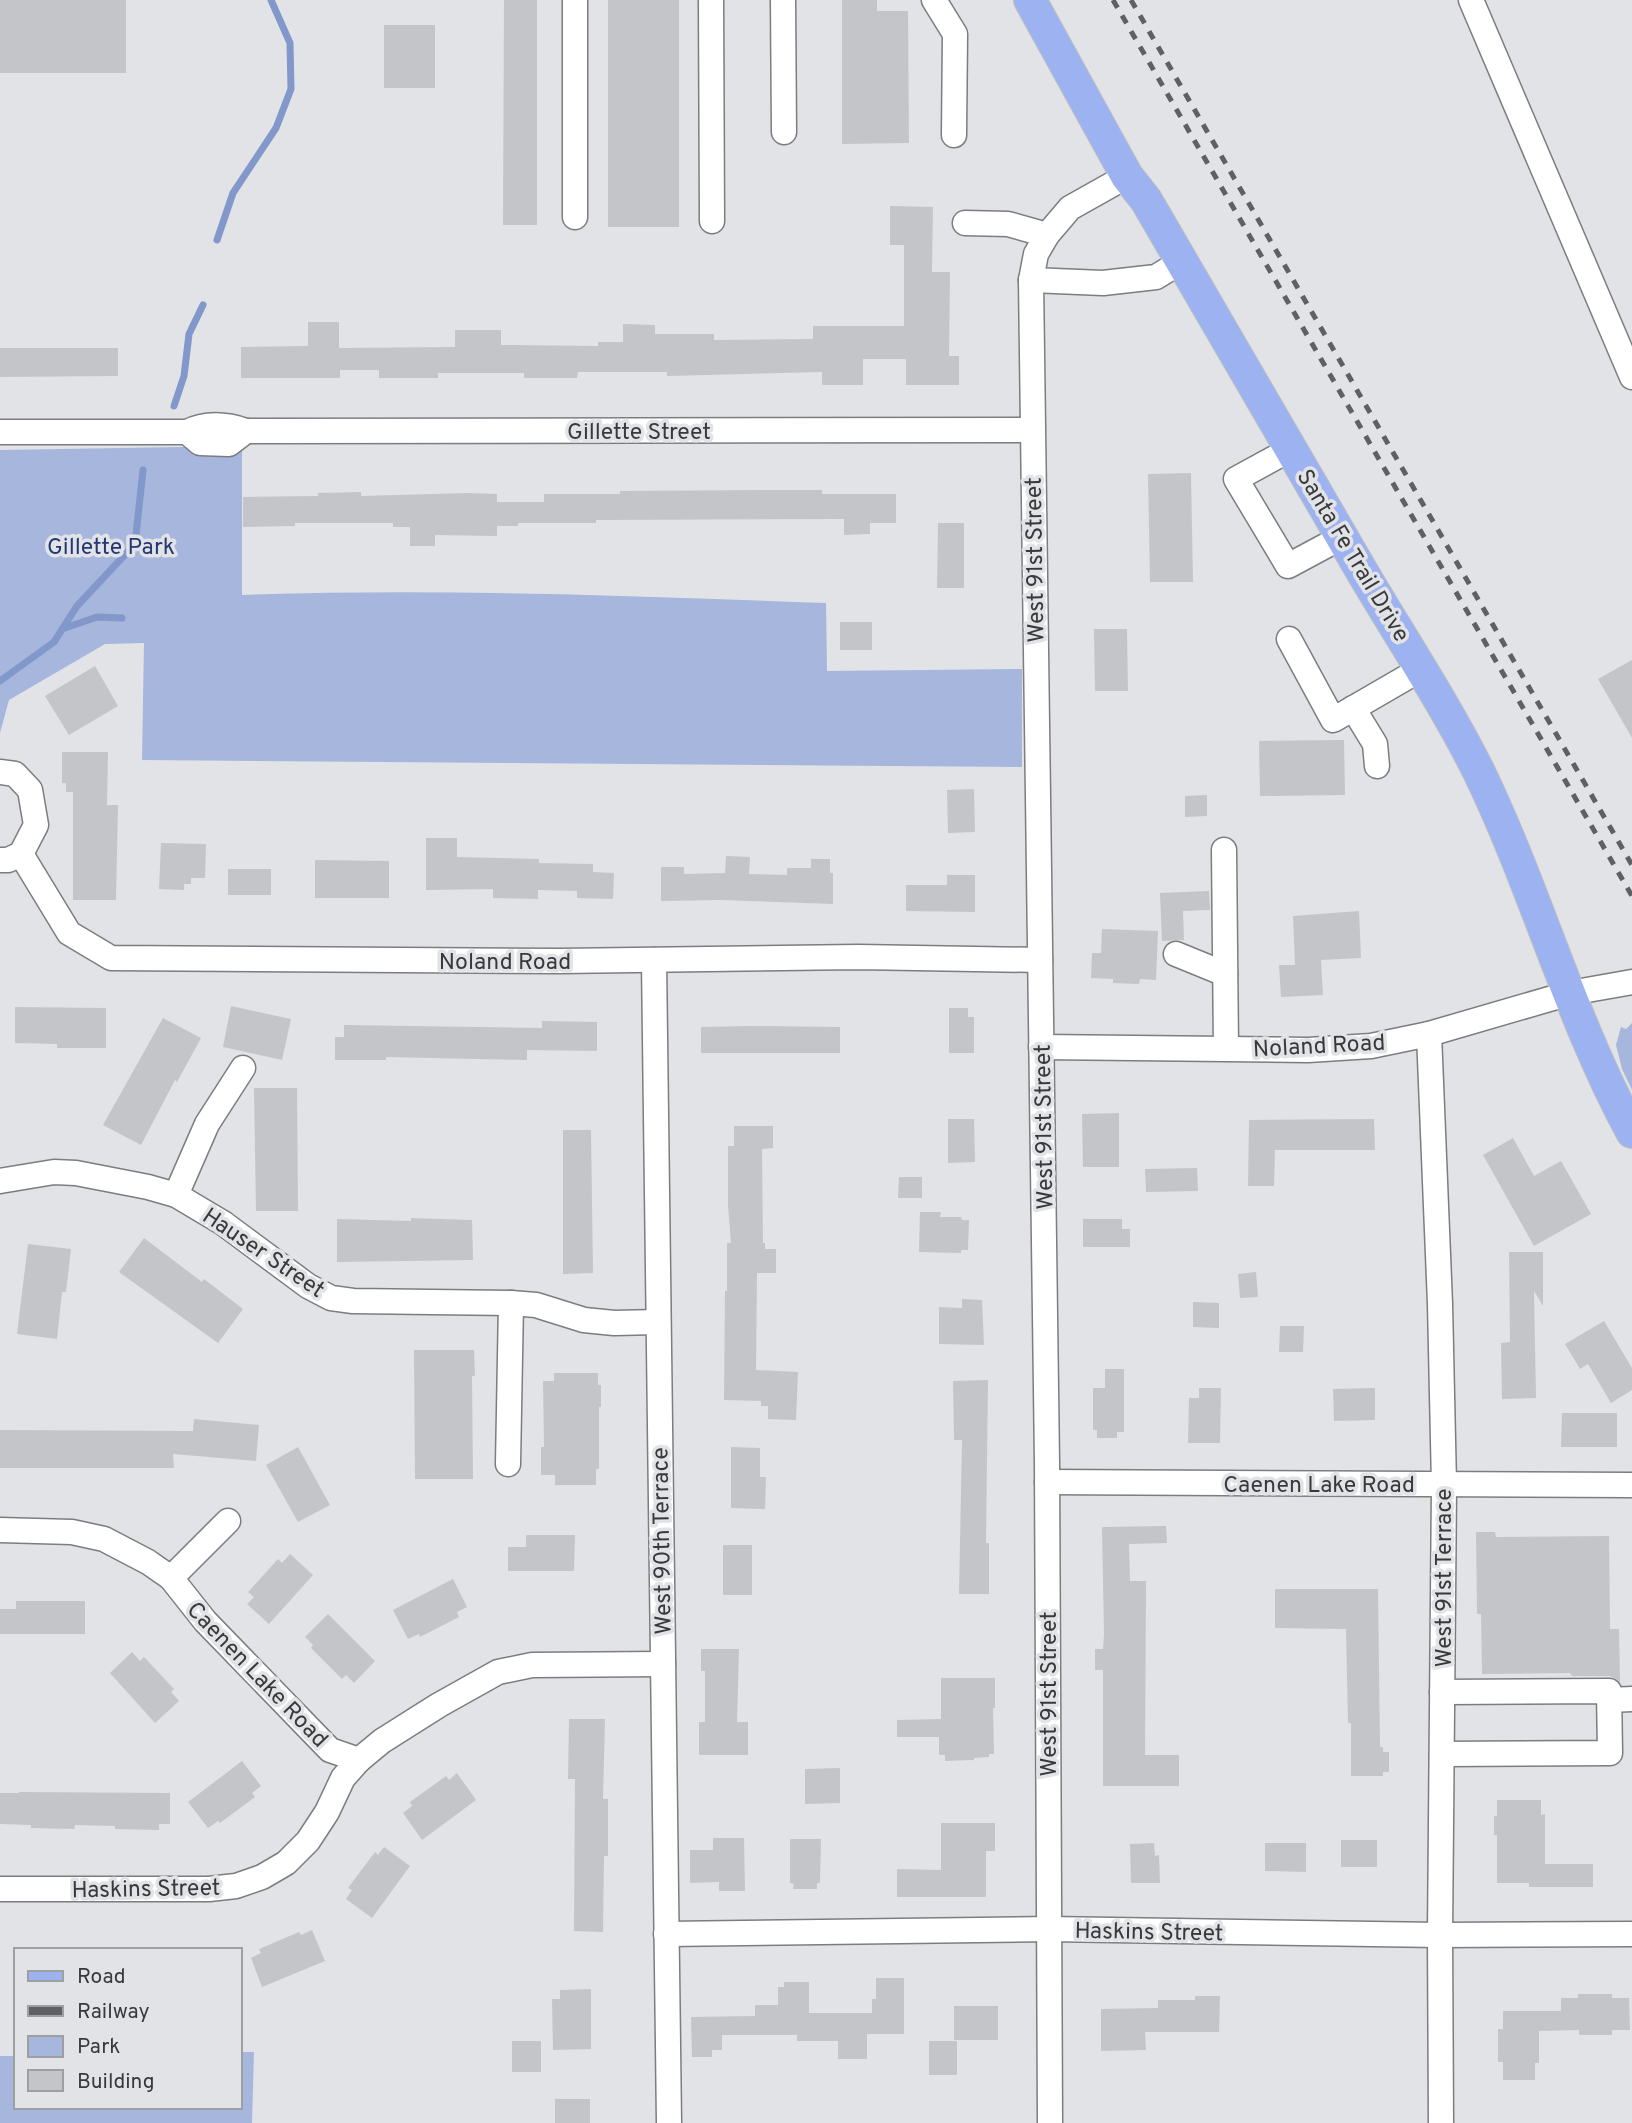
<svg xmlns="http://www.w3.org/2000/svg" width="1632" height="2123" viewBox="0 0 1632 2123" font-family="Overpass,sans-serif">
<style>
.green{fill:#a6b6dc}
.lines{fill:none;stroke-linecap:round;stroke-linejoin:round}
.stream{stroke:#8398ca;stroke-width:7}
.building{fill:#c4c5c8}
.minor-casing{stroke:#7c7d7f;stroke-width:27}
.major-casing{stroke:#bfc0c0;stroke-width:34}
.minor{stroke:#fff;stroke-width:24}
.major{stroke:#9db2f1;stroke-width:32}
.rail{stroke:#5f6061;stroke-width:5;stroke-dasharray:9 9;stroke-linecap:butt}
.labels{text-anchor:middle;stroke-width:7;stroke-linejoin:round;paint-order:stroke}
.street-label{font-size:23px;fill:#38393a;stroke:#e2e3e6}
.park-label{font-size:23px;fill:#233775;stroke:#e2e3e6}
</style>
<rect width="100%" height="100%" fill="#e2e3e6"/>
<!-- green -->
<g class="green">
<path d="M242,446V595C437,588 631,596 826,603L827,671L1022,669V767L142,760L144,643L105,644L9,700L0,733V450Z"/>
<polygon points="1632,1023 1632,1090 1622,1069 1616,1045 1621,1027 1626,1029"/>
<polygon points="240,2052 254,2052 252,2123 0,2123 0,2056 16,2056 16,2107 240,2107"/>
</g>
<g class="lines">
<!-- stream -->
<g class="stream">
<polyline points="217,240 233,193 276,128 291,89 290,43 271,0"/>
<polyline points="174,406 184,376 189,334 203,305"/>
<polyline points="62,629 97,617 122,618"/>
<polyline points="0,681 54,642 77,606 135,544 143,470"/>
</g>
</g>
<!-- building -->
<g class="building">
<rect x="0" y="0" width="126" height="73"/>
<polygon points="504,0 537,0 537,225 503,225"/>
<rect x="608" y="0" width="71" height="227"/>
<polygon points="842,0 877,0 877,11 908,11 909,143 842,144"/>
<rect x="384" y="25" width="51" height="63"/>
<polygon points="890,206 933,207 932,272 950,272 949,356 959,356 959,385 906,385 906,359 863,359 863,385 822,385 822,372 667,376 667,372 578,372 577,378 524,378 524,373 438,373 438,378 379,378 379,370 340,370 340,378 241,378 241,347 308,346 308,322 339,322 339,348 455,347 455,330 501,330 501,345 598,346 598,342 623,342 623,324 655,325 655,334 714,334 714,340 813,339 813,326 904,326 904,245 890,245"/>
<polygon points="0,348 118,348 118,376 0,377"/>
<polygon points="1191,473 1193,582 1150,582 1148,474"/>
<polygon points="769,490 822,490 822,494 896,494 896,523 870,523 870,534 844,535 844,519 596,520 596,523 518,523 518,526 497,526 497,536 435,535 435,546 410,546 410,527 393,527 393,523 295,523 295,526 243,527 243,497 318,496 318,493 361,492 361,496 468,493 497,494 497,502 544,502 544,494 620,494 620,491"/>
<polygon points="938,523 964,523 964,588 937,588"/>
<rect x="840" y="622" width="32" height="28"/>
<polygon points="1094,629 1127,629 1128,691 1095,691"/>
<polygon points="1632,660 1632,738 1598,679"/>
<polygon points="95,666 118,706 69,735 45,696"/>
<polygon points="1344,740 1345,795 1260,796 1259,741"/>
<polygon points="62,752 108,752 107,805 118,805 116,900 73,900 73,792 66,792 66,783 62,783"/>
<polygon points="974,789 975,832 948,833 947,790"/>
<polygon points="1207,795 1207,816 1185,817 1185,796"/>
<polygon points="426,838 457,838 457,857 539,859 539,863 593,864 593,872 614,873 613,899 577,898 577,891 538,890 538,899 493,898 493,889 426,890"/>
<polygon points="161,843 206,844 205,878 191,878 191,884 184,884 184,890 159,889"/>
<polygon points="726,856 750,857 749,874 787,875 787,868 811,868 811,859 830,859 830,873 833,873 833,904 721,900 661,901 661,867 684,867 684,874 725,873"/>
<polygon points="315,860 389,861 389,898 315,898"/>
<rect x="228" y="869" width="43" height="26"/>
<polygon points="947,875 975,875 975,912 906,911 906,885 947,885"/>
<polygon points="1209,891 1210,910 1183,911 1184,940 1162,941 1160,893"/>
<polygon points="1359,911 1361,958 1321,960 1323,995 1281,997 1279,965 1295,965 1293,916"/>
<polygon points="1102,929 1158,931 1156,980 1140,979 1139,984 1113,983 1113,979 1091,978 1092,953 1101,953"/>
<polygon points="231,1006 291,1019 282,1060 223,1047"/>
<polygon points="15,1007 106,1008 106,1048 57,1048 57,1044 15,1043"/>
<polygon points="949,1008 968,1008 968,1017 974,1017 974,1053 949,1053"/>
<polygon points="163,1018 201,1038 177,1082 175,1080 141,1145 103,1125"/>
<polygon points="542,1021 597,1022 597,1051 527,1050 527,1060 386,1057 386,1060 335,1060 335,1037 344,1037 344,1025 542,1028"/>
<polygon points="751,1026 840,1027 840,1053 701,1053 701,1027"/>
<polygon points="254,1088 297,1088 298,1211 256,1211"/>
<polygon points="1119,1113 1119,1167 1083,1167 1082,1114"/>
<polygon points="948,1119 974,1119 975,1162 948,1163"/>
<polygon points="1374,1119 1375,1150 1275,1150 1274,1186 1248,1186 1249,1120"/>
<polygon points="734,1126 773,1126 773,1148 762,1149 763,1243 765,1243 765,1249 776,1249 776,1273 757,1273 756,1370 798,1372 796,1420 768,1419 768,1406 761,1406 761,1401 724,1400 725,1291 727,1291 727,1243 731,1243 728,1205 728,1146 734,1146"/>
<polygon points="563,1130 591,1130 593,1273 563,1274"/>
<polygon points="1513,1138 1534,1176 1561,1161 1591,1214 1534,1246 1483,1155"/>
<polygon points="1197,1168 1198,1191 1146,1192 1145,1169"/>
<polygon points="899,1177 922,1177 922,1198 898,1198"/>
<polygon points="920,1212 941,1212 940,1217 961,1217 962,1220 969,1220 968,1250 961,1250 961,1253 919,1252"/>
<polygon points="411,1218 472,1220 473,1260 337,1262 337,1219 411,1221"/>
<polygon points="1083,1219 1122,1219 1122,1229 1130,1229 1130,1247 1083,1247"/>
<polygon points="144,1238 202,1282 204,1279 243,1309 218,1343 119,1272"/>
<polygon points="28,1244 71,1249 66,1292 62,1292 57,1339 17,1334"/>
<polygon points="1509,1252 1543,1252 1543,1306 1534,1291 1536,1398 1502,1399 1501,1343 1510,1342"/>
<polygon points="1256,1272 1258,1297 1240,1298 1238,1274"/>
<polygon points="962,1299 982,1300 984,1345 939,1344 939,1307 962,1308"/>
<polygon points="1193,1302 1219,1303 1219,1328 1193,1327"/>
<polygon points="1604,1321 1632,1368 1632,1390 1611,1403 1588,1364 1580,1369 1565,1344"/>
<polygon points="1280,1326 1304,1326 1303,1352 1279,1352"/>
<polygon points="414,1350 474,1350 475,1376 472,1376 473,1479 415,1479"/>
<polygon points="1105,1369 1124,1369 1124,1432 1117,1432 1117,1438 1097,1438 1097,1430 1093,1430 1093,1388 1105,1388"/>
<polygon points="554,1373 598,1373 598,1385 601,1385 601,1407 599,1407 599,1469 596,1469 596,1485 555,1485 555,1475 541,1475 541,1447 544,1447 543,1381 554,1381"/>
<polygon points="988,1380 986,1543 989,1543 989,1594 959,1594 962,1440 954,1440 953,1381"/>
<polygon points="1199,1388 1221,1388 1220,1443 1188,1443 1189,1398 1199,1398"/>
<polygon points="1375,1388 1375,1420 1334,1421 1333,1389"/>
<polygon points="1562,1413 1617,1413 1617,1447 1561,1447"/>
<polygon points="194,1419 259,1425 256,1461 173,1454 174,1468 0,1468 0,1430 193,1431"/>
<polygon points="298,1447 330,1505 298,1522 266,1465"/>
<polygon points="731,1447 760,1448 760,1477 766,1477 765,1509 731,1508"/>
<polygon points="1166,1526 1167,1543 1129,1544 1130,1581 1146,1581 1145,1755 1179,1755 1179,1786 1103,1786 1103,1670 1095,1670 1095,1649 1103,1649 1104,1634 1102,1527"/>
<polygon points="1476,1532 1495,1532 1496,1537 1609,1536 1610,1629 1619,1629 1620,1682 1610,1676 1572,1676 1570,1673 1482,1674 1481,1614 1477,1614"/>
<polygon points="526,1535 575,1535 574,1571 508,1571 508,1547 526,1547"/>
<rect x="723" y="1545" width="29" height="50"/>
<polygon points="290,1554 313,1575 269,1624 247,1604 254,1597 248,1592 278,1559 282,1563"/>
<polygon points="453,1579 467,1607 457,1612 459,1617 420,1637 419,1634 408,1639 393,1610"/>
<polygon points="1275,1589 1378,1589 1380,1747 1383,1747 1383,1752 1389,1752 1389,1772 1383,1772 1383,1776 1351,1776 1351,1723 1348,1723 1346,1629 1275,1628"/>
<polygon points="16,1601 85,1601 85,1634 0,1634 0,1609 16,1609"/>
<polygon points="328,1614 375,1661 354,1683 346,1675 342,1679 311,1648 313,1645 305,1637"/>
<polygon points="701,1649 739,1649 737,1722 748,1722 748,1755 699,1755 699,1722 705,1722 705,1671 701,1671"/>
<polygon points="132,1652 140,1661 144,1657 174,1689 171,1692 179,1701 155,1723 110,1673"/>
<polygon points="941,1678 995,1678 995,1708 993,1708 994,1754 989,1754 989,1757 974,1758 974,1760 945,1761 945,1755 939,1755 939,1737 897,1737 897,1720 941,1719"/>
<polygon points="569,1719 605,1719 603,1799 608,1799 608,1856 604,1856 603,1932 574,1931 575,1779 568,1779"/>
<polygon points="242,1761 261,1786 252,1793 255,1797 220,1823 218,1821 208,1828 188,1802"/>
<polygon points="840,1768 840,1803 805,1804 805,1769"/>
<polygon points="457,1773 476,1800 422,1840 403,1813 412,1806 410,1802 446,1776 449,1780"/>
<polygon points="19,1792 170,1793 170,1824 159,1824 159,1830 115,1829 115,1826 75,1825 74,1829 31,1828 31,1825 0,1824 0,1793 19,1793"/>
<polygon points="1497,1800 1541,1800 1541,1815 1545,1814 1545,1864 1593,1864 1593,1887 1529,1887 1529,1883 1497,1883 1497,1835 1494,1835 1494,1816 1497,1816"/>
<polygon points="941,1823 995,1823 995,1851 986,1851 986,1897 897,1897 897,1869 941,1870"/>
<polygon points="713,1838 744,1838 745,1891 719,1891 719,1882 690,1883 690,1850 713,1850"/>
<polygon points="790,1839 821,1839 820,1883 817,1883 817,1889 793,1889 794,1884 790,1883"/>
<rect x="1341" y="1840" width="36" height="27"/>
<polygon points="1154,1843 1155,1856 1159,1855 1160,1883 1131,1883 1130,1844"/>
<polygon points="1265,1843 1306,1843 1306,1872 1265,1871"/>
<polygon points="384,1847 410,1866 372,1918 346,1899 352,1890 348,1888 375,1852 378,1855"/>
<polygon points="312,1930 325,1961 262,1987 251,1958 261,1953 259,1949 299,1932 301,1935"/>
<polygon points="876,1978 904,1978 904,2034 867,2034 867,2059 838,2059 838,2041 797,2041 797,2035 722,2035 722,2050 712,2050 712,2057 692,2057 691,2017 755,2016 755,2005 778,2005 778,1987 784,1987 784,1982 809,1982 809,2013 872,2013 872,1999 876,1999"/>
<polygon points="591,1989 591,2049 553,2050 552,1999 560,1999 560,1990"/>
<polygon points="1578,1994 1612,1994 1612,1998 1629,1998 1630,2030 1612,2030 1612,2035 1579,2035 1579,2030 1539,2031 1539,2063 1535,2063 1535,2080 1503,2080 1503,2062 1498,2062 1498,2029 1503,2029 1503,2011 1561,2011 1561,1998 1578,1998"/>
<polygon points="1195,1996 1220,1996 1219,2032 1145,2032 1146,2050 1101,2051 1101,2009 1158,2008 1158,2000 1195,2000"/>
<rect x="954" y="2006" width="44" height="34"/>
<rect x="512" y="2041" width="29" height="31"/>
<rect x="929" y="2041" width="28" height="34"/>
<rect x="555" y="2099" width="35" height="24"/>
</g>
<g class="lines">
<!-- minor casing -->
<g class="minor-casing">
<g id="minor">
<polyline points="575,0 575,217"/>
<polyline points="711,0 712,221"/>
<polyline points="783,0 784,132"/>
<polyline points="934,0 955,34 954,135"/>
<polyline points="1471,0 1632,377"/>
<polyline points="965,223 1008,224 1047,235"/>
<polyline points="1031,280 1103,283 1156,277 1182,261"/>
<path d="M0,432H187C207,422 226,424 246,431L1032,430"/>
<polyline points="187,432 200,443 229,444 246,431"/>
<polyline points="1291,449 1236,479 1288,566 1342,537"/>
<polyline points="1289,639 1333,720 1421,669"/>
<polyline points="1353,708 1375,744 1377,766"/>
<polyline points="0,772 15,774 30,790 36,825 21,854 8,860 0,860"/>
<polyline points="1224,850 1226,1048"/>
<polyline points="21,854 69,933 111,958 560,961 858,957 1040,960"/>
<polyline points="1176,954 1225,974"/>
<polyline points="654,960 669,2123"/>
<polyline points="1429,1034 1440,1304 1444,1485 1440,1935 1441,2123"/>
<polyline points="1041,1047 1308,1050 1371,1046 1429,1034 1570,993 1632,982"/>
<polyline points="0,1181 54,1172 76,1173 148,1187 176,1195 223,1223 308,1286 331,1298 353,1301 511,1303 536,1305 584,1320 614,1323 658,1322"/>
<polyline points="176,1195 207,1124 243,1068"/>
<polyline points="508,1464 511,1303"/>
<polyline points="1047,1482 1632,1485"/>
<polyline points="0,1530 72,1532 104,1539 148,1562 171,1578 205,1621 330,1750 359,1760"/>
<polyline points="171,1578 228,1521"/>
<polyline points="1609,1700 1632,1699"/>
<polyline points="1442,1754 1610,1753 1609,1691 1442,1692"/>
<polyline points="0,1889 209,1889 236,1886 262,1877 286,1863 308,1841 327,1812 343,1778 359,1760 382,1741 439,1705 498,1672 532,1665 663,1664"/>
<polyline points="666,1934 1049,1929 1440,1935 1632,1934"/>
<polyline points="1050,2123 1047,1463 1031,280 1036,254 1047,235 1070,208 1127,176"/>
</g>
</g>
<!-- major casing -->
<g class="major-casing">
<path id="major" d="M1030,0L1127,176L1146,200C1219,325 1291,451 1364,575C1403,641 1445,704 1479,772C1536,890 1570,1018 1632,1132"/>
</g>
<!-- minor -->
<use href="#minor" class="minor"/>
<!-- major -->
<use href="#major" class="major"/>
<!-- rail -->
<g class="rail">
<polyline points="1113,0 1632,896"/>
<polyline points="1131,0 1632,865"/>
</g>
</g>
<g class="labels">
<!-- street labels -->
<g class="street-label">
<text x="639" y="439">Gillette Street</text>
<text transform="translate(1354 555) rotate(59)" y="8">Santa Fe Trail Drive</text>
<text transform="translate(1034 560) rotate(-91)" y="8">West 91st Street</text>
<text x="505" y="969">Noland Road</text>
<text transform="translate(1319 1045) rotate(-3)" y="8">Noland Road</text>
<text transform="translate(1043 1127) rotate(-91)" y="8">West 91st Street</text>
<text transform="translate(264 1252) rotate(34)" y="8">Hauser Street</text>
<text x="1319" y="1492">Caenen Lake Road</text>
<text transform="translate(661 1541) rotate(-91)" y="8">West 90th Terrace</text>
<text transform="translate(1443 1578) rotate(-90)" y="8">West 91st Terrace</text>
<text transform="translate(258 1674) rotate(46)" y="8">Caenen Lake Road</text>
<text transform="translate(1048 1694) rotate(-90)" y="8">West 91st Street</text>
<text transform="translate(146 1888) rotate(-1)" y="8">Haskins Street</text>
<text transform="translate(1149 1931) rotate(1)" y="8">Haskins Street</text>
</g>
<!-- park labels -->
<g class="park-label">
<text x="111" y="554">Gillette Park</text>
</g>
</g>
<!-- legend -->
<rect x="14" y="1948" width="228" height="161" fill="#e2e3e6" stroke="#9e9fa1" stroke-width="2"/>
<rect x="28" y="1971" width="35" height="10" fill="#9db2f1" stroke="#9e9fa1" stroke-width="2"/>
<text x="77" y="1983" font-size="21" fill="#38393a">Road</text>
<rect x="28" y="2006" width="35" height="10" fill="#5f6061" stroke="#9e9fa1" stroke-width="2"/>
<text x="77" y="2018" font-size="21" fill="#38393a">Railway</text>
<rect x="28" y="2036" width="35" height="21" fill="#a6b6dc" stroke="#9e9fa1" stroke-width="2"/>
<text x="77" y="2053" font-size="21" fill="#38393a">Park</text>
<rect x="28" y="2070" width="35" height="21" fill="#c4c5c8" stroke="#9e9fa1" stroke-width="2"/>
<text x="77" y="2088" font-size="21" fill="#38393a">Building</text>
</svg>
